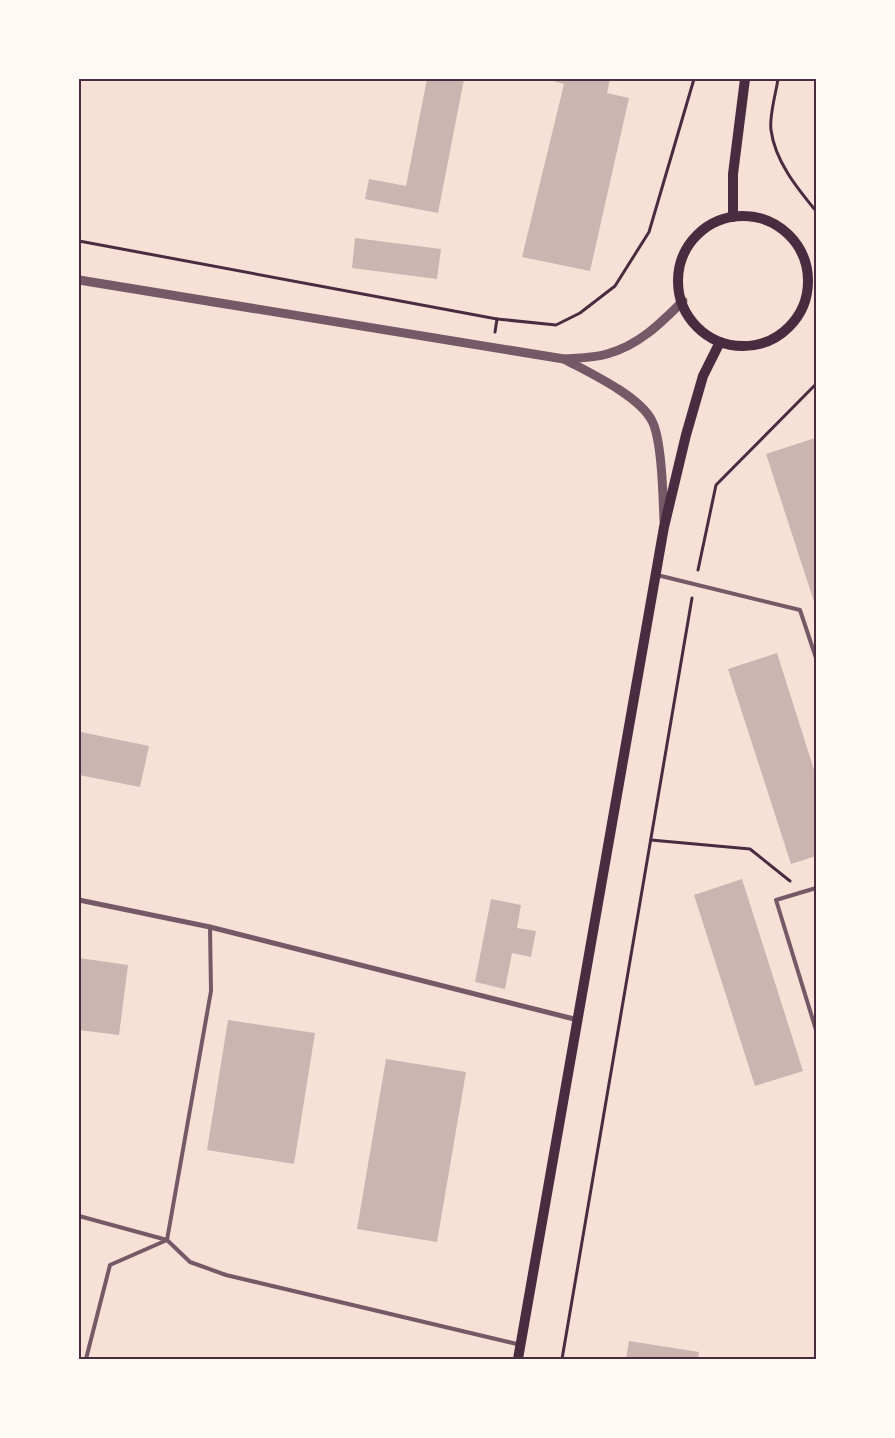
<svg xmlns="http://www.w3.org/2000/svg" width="895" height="1438" viewBox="0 0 895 1438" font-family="Literata,serif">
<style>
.building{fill:#ccb4b1}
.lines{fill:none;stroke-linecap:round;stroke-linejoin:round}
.path{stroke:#4a2c40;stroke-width:3}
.service{stroke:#755966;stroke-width:4}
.minor{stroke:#755966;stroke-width:5}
.tertiary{stroke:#755966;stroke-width:9}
.secondary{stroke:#4a2c40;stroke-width:10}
.neatline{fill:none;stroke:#4a2c40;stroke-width:2}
</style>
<rect width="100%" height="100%" fill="#f7e1d7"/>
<!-- building -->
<g class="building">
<polygon points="427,79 464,79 438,213 365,199 369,179 406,186"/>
<polygon points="546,79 610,79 607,93 629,98 590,271 522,257 564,84"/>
<polygon points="355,238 441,249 437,279 352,268"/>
<polygon points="815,438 816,442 816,608 766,454"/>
<polygon points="777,653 816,776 816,856 791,864 728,669"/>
<polygon points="81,732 149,746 140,787 79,775 79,745"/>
<polygon points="742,879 803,1071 755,1086 694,895"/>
<polygon points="491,899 521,905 517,928 536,931 531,957 512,953 505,989 475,982"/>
<polygon points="79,958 128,965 119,1035 79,1030"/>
<polygon points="228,1020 315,1033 294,1164 207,1150"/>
<polygon points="386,1059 466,1072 437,1242 357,1229"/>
<polygon points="629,1341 699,1352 698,1359 626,1359"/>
</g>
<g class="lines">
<!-- path -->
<g class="path">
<path d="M778,79C776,93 769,116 771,130C775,161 797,188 816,211"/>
<polyline points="79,241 497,319 495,332"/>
<polyline points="497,319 556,325 580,313 615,286 649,232 694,79"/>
<polyline points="698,570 716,485 816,384"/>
<polyline points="651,840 750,849 790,881"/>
<polyline points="562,1359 692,598"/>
</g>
<!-- service -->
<g class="service">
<polyline points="657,575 800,610 816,658"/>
<polyline points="816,888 776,900 816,1030"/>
<polyline points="210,927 211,991 167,1240 190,1262 226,1275 521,1345"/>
<polyline points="79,1216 167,1240 110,1265 86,1359"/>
</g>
<!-- minor -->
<polyline class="minor" points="79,900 210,927 578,1020"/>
<!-- tertiary -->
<g class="tertiary">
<path d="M79,280L564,359C578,358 594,358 607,354C639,345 660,324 683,301"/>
<path d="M564,359C588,372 640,396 652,421C662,440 663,497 664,521"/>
</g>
<!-- secondary -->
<g class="secondary">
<circle cx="743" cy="281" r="65"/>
<polyline points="733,217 733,174 745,79"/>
<polyline points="518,1359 664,527 686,435 703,376 720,342"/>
</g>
</g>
<!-- border -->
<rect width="895" height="1438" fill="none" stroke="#fffaf5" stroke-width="160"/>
<rect x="80" y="80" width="735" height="1278" class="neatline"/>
</svg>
